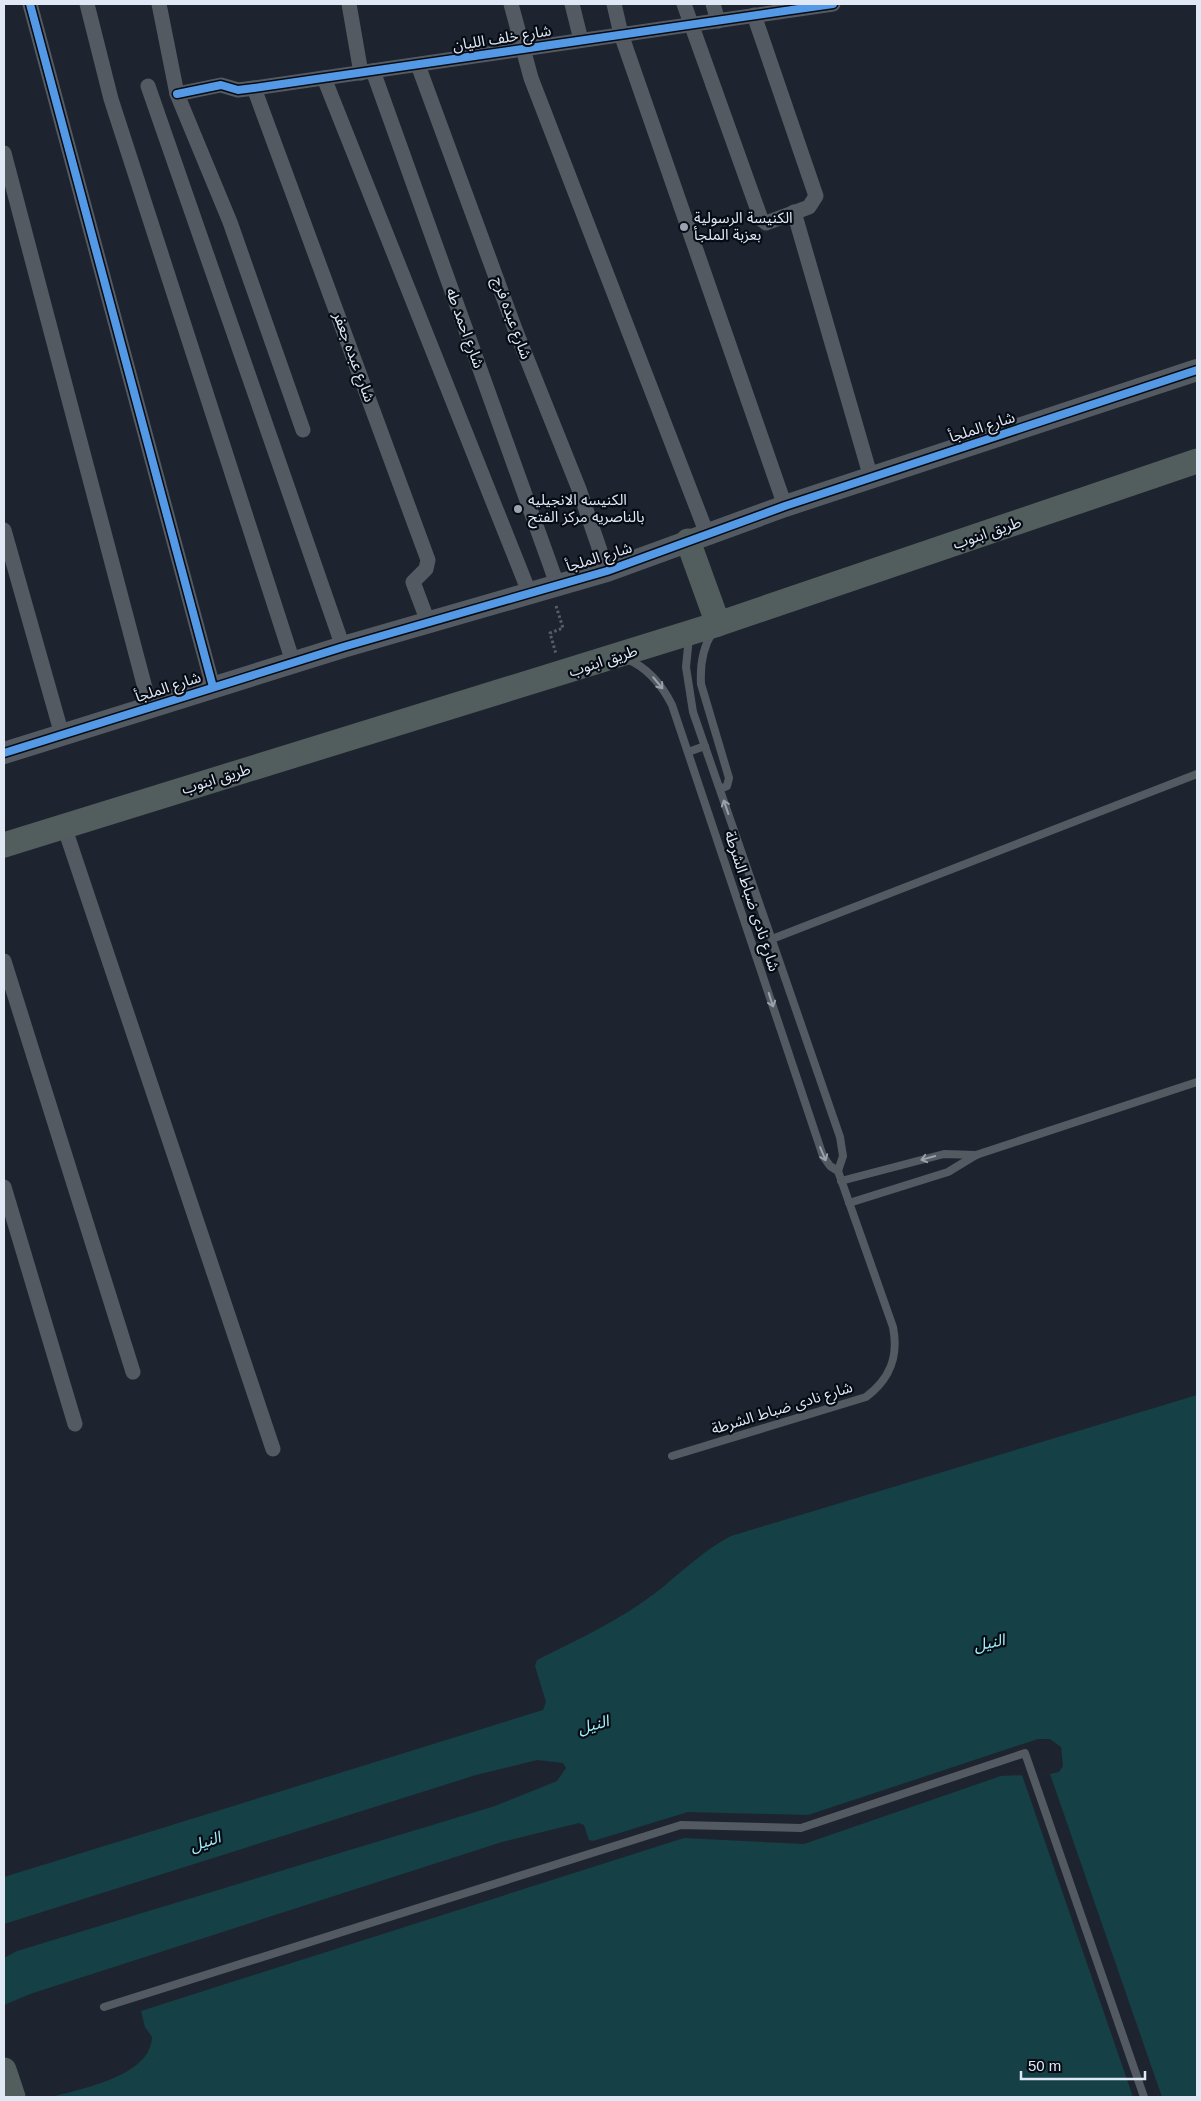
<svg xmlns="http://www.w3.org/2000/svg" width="1201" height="2101" viewBox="0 0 1201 2101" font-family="Helvetica,'Noto Sans Arabic',sans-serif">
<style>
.water{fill:#144046}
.pier{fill:#1e242f}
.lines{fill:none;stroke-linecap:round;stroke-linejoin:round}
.path{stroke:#595d65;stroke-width:3;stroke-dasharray:2.5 2.5;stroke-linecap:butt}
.lane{stroke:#545a62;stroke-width:8}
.street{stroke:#545a62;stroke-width:15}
.secondary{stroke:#545a62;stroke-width:22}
.primary{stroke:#525e5e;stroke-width:25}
.cycleway-casing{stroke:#070b14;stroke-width:11}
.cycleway{stroke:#5399e6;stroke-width:8}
.oneway{stroke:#9aa1ac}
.poi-dot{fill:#9ca3b0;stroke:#070b14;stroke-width:2}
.labels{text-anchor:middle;stroke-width:4.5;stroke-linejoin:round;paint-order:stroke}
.street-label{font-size:15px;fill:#e0e8f6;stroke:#070b14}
.poi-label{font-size:15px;fill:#e0e8f6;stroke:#070b14;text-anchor:start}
.water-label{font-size:16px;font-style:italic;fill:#9ff2fb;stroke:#070b14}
</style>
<rect width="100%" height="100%" fill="#1e242f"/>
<!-- water -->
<path class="water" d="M1197,1395V2097H52C83,2088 151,2076 152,2037L145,2027L141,2011L684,1838L804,1844L1001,1776L1050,1774L1059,1772L1063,1766L1061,1747L1050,1739H1038L808,1815L688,1812L593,1841L589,1840L584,1825L579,1823L502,1842L30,1994L4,2005V1958L17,1951L495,1806L557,1781L566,1768L563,1763L537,1760L476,1775L4,1924V1877L543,1710L546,1702L535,1666L537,1660C577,1640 618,1621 654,1594C680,1574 702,1551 731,1536Z"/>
<!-- pier -->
<polygon class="pier" points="1050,1774 1162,2097 1133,2097 1022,1775"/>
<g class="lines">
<!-- path -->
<polyline class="path" points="556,606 563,628 550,633 556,654"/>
<!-- lane -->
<g class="lane">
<path d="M712,633C702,649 700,666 701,684L729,778L727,786L720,789"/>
<path d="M627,659C648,668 662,685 672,705L823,1156L830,1166L838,1171L843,1156L840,1137L693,712L686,667L689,637"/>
<polyline points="688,752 705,746"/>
<polyline points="772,939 1197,774"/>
<polyline points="841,1181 944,1154 976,1155"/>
<polyline points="849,1203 948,1172 976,1155 1197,1082"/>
<path d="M672,1456L866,1397C890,1379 899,1357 893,1327L838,1171"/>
<polyline points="104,2007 681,1825 801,1828 1025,1753 1144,2097"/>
</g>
<!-- street -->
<g class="street">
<polyline points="30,4 213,687"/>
<polyline points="87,4 111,99 293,662"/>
<polyline points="159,4 177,94 230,222 303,430"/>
<polyline points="349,4 361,73"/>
<polyline points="511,4 531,78 707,534"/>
<polyline points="572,4 581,40"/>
<polyline points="614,4 621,34 785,506"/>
<polyline points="684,4 761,219 766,223 809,207 816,196 754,15"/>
<polyline points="713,4 718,21"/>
<polyline points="418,65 515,329 579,489 607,571"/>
<polyline points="373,71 557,584"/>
<polyline points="324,78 529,592"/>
<polyline points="148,86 343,647"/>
<polyline points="254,88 428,560 426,569 413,582 428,622"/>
<polyline points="177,94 221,85 238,90 254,88 833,4"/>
<polyline points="4,153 150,707"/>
<polyline points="794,212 871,478"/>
<polyline points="4,530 62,735"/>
<polyline points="64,826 273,1449"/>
<polyline points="4,961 133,1372"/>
<polyline points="4,1187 75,1424"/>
</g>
<!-- secondary -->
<polyline class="secondary" points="4,753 343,647 607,571 785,506 1197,370"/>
<!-- primary -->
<g class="primary">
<polyline points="688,541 718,624"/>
<polyline points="4,845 718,624 1197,461"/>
<polyline points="4,2070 13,2097"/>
</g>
<!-- cycleway casing -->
<g class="cycleway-casing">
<g id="cycleway">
<polyline points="30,4 213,687"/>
<polyline points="177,94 221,85 238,90 254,88 833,4"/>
<polyline points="4,753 343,647 607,571 785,506 1197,370"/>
</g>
</g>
<!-- cycleway -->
<use href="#cycleway" class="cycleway"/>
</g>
<!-- one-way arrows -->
<defs><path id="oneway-shaft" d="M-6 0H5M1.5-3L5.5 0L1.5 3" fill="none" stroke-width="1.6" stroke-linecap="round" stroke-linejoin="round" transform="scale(1.25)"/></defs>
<g class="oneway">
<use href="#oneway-shaft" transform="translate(658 683) rotate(50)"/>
<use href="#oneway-shaft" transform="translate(726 807) rotate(-109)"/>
<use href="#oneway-shaft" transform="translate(771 1000) rotate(72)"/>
<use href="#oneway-shaft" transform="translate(823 1154) rotate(67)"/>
<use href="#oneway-shaft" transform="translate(928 1158) rotate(165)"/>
</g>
<!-- markers -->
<g class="poi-dot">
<circle cx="684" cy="227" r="5"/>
<circle cx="518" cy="509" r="5"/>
</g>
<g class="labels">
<!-- street labels -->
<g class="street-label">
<text transform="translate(502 38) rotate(-9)" y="5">شارع خلف الليان</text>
<text transform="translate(512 318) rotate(70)" y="5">شارع عبده فرج</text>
<text transform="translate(465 328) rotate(70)" y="5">شارع احمد طه</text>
<text transform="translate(354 357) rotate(70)" y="5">شارع عبده جعفر</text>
<text transform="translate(982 427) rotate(-18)" y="5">شارع الملجأ</text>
<text transform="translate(987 533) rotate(-19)" y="5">طريق ابنوب</text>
<text transform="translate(599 557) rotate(-17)" y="5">شارع الملجأ</text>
<text transform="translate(603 661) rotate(-18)" y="5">طريق ابنوب</text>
<text transform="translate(168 687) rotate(-18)" y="5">شارع الملجأ</text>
<text transform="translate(216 779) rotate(-17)" y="5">طريق ابنوب</text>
<text transform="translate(752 901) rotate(72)" y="5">شارع نادى ضباط الشرطة</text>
<text transform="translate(782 1408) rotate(-17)" y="5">شارع نادى ضباط الشرطة</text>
</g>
<!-- poi labels -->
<g class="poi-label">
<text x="694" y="223">الكنيسة الرسولية<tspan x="694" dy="17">بعزبة الملجأ</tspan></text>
<text x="528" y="505">الكنيسه الانجيليه<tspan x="528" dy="17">بالناصريه مركز الفتح</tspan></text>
</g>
<!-- water labels -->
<g class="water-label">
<text transform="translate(989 1642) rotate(-12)" y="6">النيل</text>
<text transform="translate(593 1724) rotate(-15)" y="6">النيل</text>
<text transform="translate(205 1841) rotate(-18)" y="6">النيل</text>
</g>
</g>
<!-- border -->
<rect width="1201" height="2101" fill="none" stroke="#e0e8f6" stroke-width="10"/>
<!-- scale -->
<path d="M1021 2071v8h124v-8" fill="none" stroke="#e0e8f6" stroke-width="2.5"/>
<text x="1028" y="2071" font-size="15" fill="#e0e8f6" stroke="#070b14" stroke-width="4" paint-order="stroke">50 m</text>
</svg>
